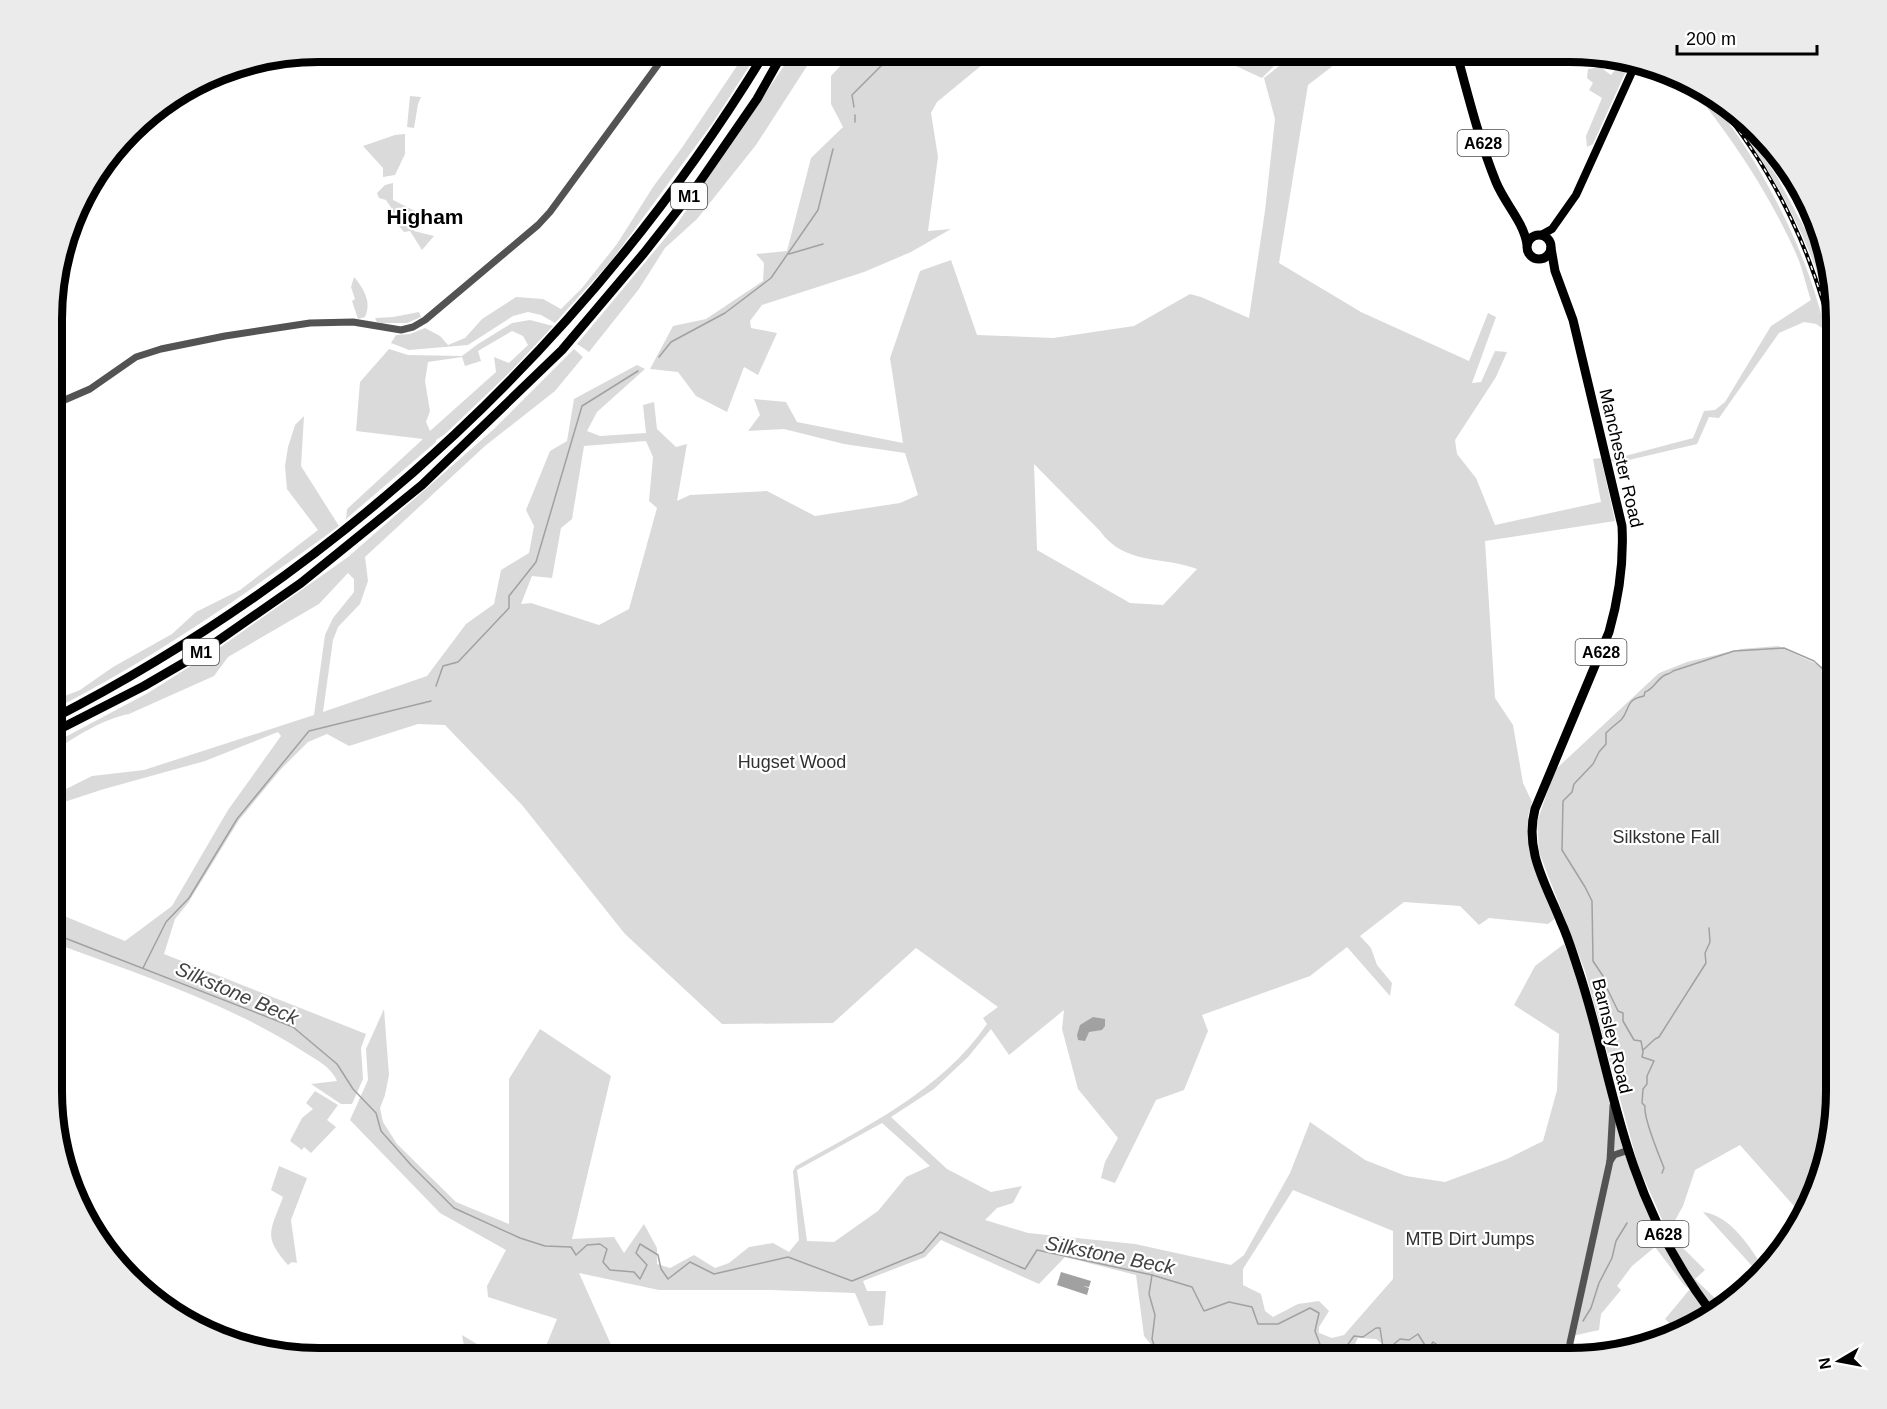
<svg xmlns="http://www.w3.org/2000/svg" width="1887" height="1409" viewBox="0 0 1887 1409" font-family="Arial,sans-serif">
<style>
.green{fill:#dadada;fill-rule:evenodd}
.water{fill:#a1a1a1}
.lines{fill:none;stroke-linecap:round;stroke-linejoin:round}
.stream{stroke:#a1a1a1;stroke-width:1.5}
.minor{stroke:#535353;stroke-width:7}
.major{stroke:#000;stroke-width:8}
.highway{stroke:#000;stroke-width:9}
.rail-casing{stroke:#000;stroke-width:4}
.rail{stroke:#fff;stroke-width:1.5;stroke-dasharray:4.5;stroke-linecap:butt}
.labels{text-anchor:middle;stroke-width:4.5;stroke-linejoin:round;paint-order:stroke}
.shield{fill:#fff;stroke:#4c4c4c;stroke-width:1.5}
.shield-label{font-size:16px;font-weight:bold;fill:#000}
.street-label{font-size:18px;fill:#000;stroke:#fff}
.park-label{font-size:18px;fill:#313131;stroke:#fff}
.water-label{font-size:20px;font-style:italic;fill:#424242;stroke:#fff}
.quarter-label{font-size:21px;font-weight:bold;fill:#000;stroke:#fff}
.rim{fill:none;stroke:#000;stroke-width:8}
</style>
<rect width="100%" height="100%" fill="#fff"/>
<!-- green -->
<g class="green">
<polygon points="747,51 759,51 714,121 612,260 555,323 541,315 528,312 513,316 468,345 409,350 391,343 396,335 410,334 425,328 440,336 448,345 465,338 482,319 516,297 543,299 561,309 582,288 617,244 653,187 681,149"/>
<polygon points="794,51 812,51 807,66 756,145 697,219 665,248 639,289 589,352 577,344 677,224"/>
<polygon points="854,51 999,51 937,102 931,113 938,157 928,231 951,229 911,252 864,272 762,305 750,321 751,328 777,333 758,375 744,367 727,412 696,396 678,372 650,369 673,326 706,319 763,281 764,263 756,254 787,251 811,158 843,127 831,104 831,76"/>
<polygon points="1216,51 1289,51 1262,78 1216,57"/>
<path d="M1298,51H1352L1308,85L1279,263L1361,312L1469,361L1488,313L1496,317L1472,383L1481,382L1495,351L1507,352L1496,377L1455,440L1457,454L1476,478L1495,525L1601,502L1593,459L1601,458L1615,521L1485,541L1495,698L1513,725L1523,783L1532,802L1528,816V832L1557,917L1548,924L1489,918L1479,925L1460,906L1404,902L1360,936L1371,948L1377,965L1392,983L1390,996L1347,947L1310,976L1202,1015L1208,1031L1184,1090L1156,1100L1115,1183L1101,1178L1105,1162L1118,1138L1078,1089L1062,1029L1064,1010L1009,1055L991,1029L968,1057L934,1089L891,1117L947,1169L991,1192L1022,1186L1013,1203L997,1208L985,1220L1028,1233L1135,1244L1231,1265L1244,1255L1290,1173L1310,1122L1365,1160L1406,1176L1445,1182L1507,1159L1543,1141L1557,1090L1559,1034L1514,1005L1535,966L1564,944L1576,973L1627,1160L1661,1240L1668,1233L1638,1165L1585,971L1539,852L1537,822L1555,770L1659,673L1687,662L1741,649L1778,646L1836,673L1835,1108L1815,1193L1802,1215L1740,1145L1695,1170L1683,1206L1668,1233L1705,1270L1695,1279L1721,1304L1712,1311L1691,1290L1708,1314L1686,1331L1679,1332L1665,1319L1690,1289L1684,1285L1655,1247L1632,1266L1617,1286L1621,1290L1601,1314L1599,1330L1572,1336L1567,1358H1439L1416,1344L1391,1351L1376,1339L1358,1338L1350,1354L1351,1358H1162L1144,1336L1136,1275L1065,1257L1039,1284L941,1240L925,1257L863,1281L867,1291H886L883,1325L869,1326L855,1293L771,1290H659L579,1273L617,1358L466,1357L462,1335L482,1347L544,1351L557,1319L488,1297L487,1286L506,1250L440,1213L350,1120L368,1080L366,1049L384,1009L389,1075L385,1095L380,1108L383,1122L397,1144L456,1202L509,1224V1079L540,1029L611,1076L572,1239L614,1237L624,1253L644,1224L657,1248V1264L670,1268L694,1255L715,1268L729,1263L749,1247L773,1243L789,1252L799,1240L793,1171L796,1166C865,1127 941,1091 987,1024L983,1018L998,1007L916,948L833,1023L722,1024L625,934L522,805L445,725L418,724L349,746L327,734L308,742L282,768L239,820L188,903L175,919L164,954L366,1034L361,1048L363,1079L352,1104H341L311,1084L337,1081C331,1067 317,1060 304,1052C227,1002 137,974 52,942V911L125,941L172,906L228,810L281,736L278,732L205,761L104,789L52,806V796L92,776L144,770L314,715L325,635L333,618L354,592V579L348,573L319,604L228,657L214,676L129,714C103,719 74,737 52,753V744L148,693L222,646L348,557L494,429L574,349L583,357L555,391L485,446L365,557L368,581L360,604L338,627L333,640L323,712L427,676L466,624L494,604L501,570L529,553L534,526L526,510L550,451L567,441L574,399L637,365L645,369L597,412L587,431L600,436L646,433L643,405L654,402L657,429L676,447L687,444L677,501L690,495L767,491L815,516L900,503L918,495L905,453L844,444L784,429L748,431L760,415L754,399L786,402L797,422L903,443L890,358L920,271L951,260L977,335L1053,338L1134,326L1190,294L1201,297L1249,318L1265,211L1275,119L1264,78ZM646,441L653,457L649,501L657,508L629,609L599,625L531,603L521,604L532,576L552,578L561,528L572,519L584,446ZM1034,464L1100,531C1124,565 1162,556 1197,569L1163,605L1130,603L1037,550ZM882,1123L930,1166L906,1177L878,1211L834,1242L807,1241L797,1170ZM1293,1190L1393,1231V1279L1344,1335L1332,1338L1319,1333V1327L1329,1311L1319,1301L1298,1304L1273,1317L1265,1311L1261,1294L1243,1285V1269Z"/>
<polygon points="1623,60 1630,62 1593,144 1587,147 1586,136 1602,98 1589,90 1593,83 1587,78 1588,69 1600,67 1611,75"/>
<path d="M1684,80C1715,99 1737,133 1755,163C1791,224 1814,277 1829,346L1822,328L1816,324L1804,322L1779,333L1719,418L1709,417L1697,444L1616,463L1610,460L1693,438L1704,411L1715,410L1725,402L1771,326L1811,300C1806,286 1803,270 1797,256C1771,196 1727,129 1684,80Z"/>
<polygon points="410,96 421,97 418,104 414,128 407,127"/>
<path d="M1719,102L1727,106L1776,175L1806,231L1831,297L1836,318V339C1818,252 1775,170 1719,102Z"/>
<polygon points="405,134 405,154 395,175 383,177 383,168 363,146 395,135"/>
<polygon points="393,183 393,200 419,213 414,231 434,236 422,250 410,231 404,232 388,213 392,209 386,200 379,198 377,193 385,185"/>
<path d="M354,277C364,289 372,302 365,317L358,319L352,301L355,299L351,287Z"/>
<polygon points="419,312 421,317 407,323 381,323 377,322 375,318 393,317"/>
<path d="M530,320L553,326L510,372L444,435L436,440V442L346,519L347,509L423,439L356,431L360,382L389,349L408,355L462,356L478,344L512,323ZM512,331L523,336L528,345L509,363L494,357L496,372L430,431L426,422L430,411L425,381L428,362L462,357L465,366L481,361L478,351Z"/>
<path d="M304,416L301,466L339,526C247,593 155,658 52,710V701L80,690L113,667L172,634L196,612L240,590L318,530L287,489L285,466L288,447L295,425Z"/>
<polygon points="315,1091 338,1105 327,1120 336,1127 311,1153 304,1147 302,1150 290,1141 302,1118 313,1109 306,1103"/>
<path d="M279,1166L307,1178L291,1220L297,1263L292,1262L288,1265C262,1236 271,1230 283,1197L271,1190Z"/>
<path d="M1703,1212C1732,1216 1750,1248 1765,1270L1757,1277L1753,1267Z"/>
</g>
<!-- water -->
<g class="water">
<polygon points="1093,1017 1105,1019 1105,1026 1102,1030 1089,1032 1085,1041 1078,1040 1077,1035 1080,1025"/>
<polygon points="1061,1272 1091,1281 1089,1287 1083,1286 1089,1288 1087,1295 1057,1285"/>
</g>
<g class="lines">
<!-- stream -->
<g class="stream">
<polyline points="854,107 852,95 896,51"/>
<polyline points="855,115 855,122"/>
<polyline points="789,254 823,244"/>
<polyline points="659,357 671,342 725,313 771,278 818,210 833,149"/>
<polyline points="436,686 443,666 458,662 509,608 509,596 536,562 582,406 638,371"/>
<polyline points="52,933 293,1027 337,1064 353,1089 376,1113 381,1131 411,1165 454,1208 520,1238 545,1246 571,1247 576,1255 587,1245 600,1244 607,1249 603,1262 610,1270 634,1272 640,1279 647,1265 636,1253 640,1244 658,1255 661,1269 668,1279 690,1262 714,1274 788,1257 852,1281 923,1252 940,1232 1025,1269 1037,1250 1152,1275 1192,1287 1204,1311 1229,1302 1252,1307 1258,1324 1278,1324 1310,1308 1319,1313 1315,1331 1324,1355 1333,1358"/>
<polyline points="143,968 166,922 189,898 237,819 309,731 431,701"/>
<polyline points="1643,1050 1655,1039 1659,1037 1706,963 1705,953 1710,942 1709,928"/>
<path d="M1662,1173L1664,1168C1659,1155 1643,1118 1645,1106L1642,1103L1643,1089L1647,1084V1076L1654,1061L1642,1057L1643,1052L1641,1041L1634,1040L1623,1021V1013L1618,1011L1603,980L1605,979L1593,961L1592,901L1585,887L1562,850L1563,801L1572,792L1574,784L1593,764L1599,752L1606,744V733C1611,728 1616,724 1621,720C1631,709 1624,700 1644,696L1645,692C1654,689 1656,680 1665,675C1668,674 1671,673 1673,671L1734,651L1784,648L1814,661L1836,681"/>
<polyline points="1152,1275 1149,1294 1155,1315 1152,1339 1155,1348 1165,1347 1172,1352 1173,1358"/>
<polyline points="1583,1321 1591,1308 1599,1283 1612,1258 1616,1241 1627,1223"/>
<polyline points="1338,1358 1354,1336 1363,1337 1376,1328 1380,1328 1384,1354 1394,1358"/>
<polyline points="1402,1358 1405,1353 1394,1344 1400,1339 1409,1340 1418,1334 1428,1350 1433,1342 1439,1346 1443,1358"/>
<polyline points="1469,1358 1477,1349 1481,1358"/>
<polyline points="1547,1358 1562,1351"/>
</g>
<!-- minor -->
<g class="minor">
<polyline points="53,405 90,389 136,357 161,349 225,336 310,323 353,322 401,330 413,327 425,320 538,225 550,212 668,51"/>
<polyline points="1610,1161 1614,1155 1629,1150"/>
<polyline points="1570,1358 1570,1343 1610,1161 1613,1106"/>
</g>
<!-- major -->
<polyline class="major" points="1541,235 1552,229 1576,195 1636,63"/>
<!-- highway -->
<g class="highway">
<path d="M1456,51C1468,95 1479,140 1496,182C1505,204 1523,221 1527,244"/>
<circle cx="1539" cy="247" r="12"/>
<path d="M1551,248L1555,271L1573,320L1622,526C1624,563 1619,597 1609,632L1535,809C1524,851 1546,884 1561,922C1568,937 1573,954 1578,969C1600,1034 1611,1103 1634,1167C1652,1219 1678,1268 1711,1312"/>
<path d="M52,719C346,568 595,333 766,51"/>
<polyline points="52,733 144,686 199,654 301,583 422,485 562,350 644,253 699,183 757,99 784,51"/>
</g>
<!-- rail casing -->
<g class="rail-casing">
<path id="rail" d="M1711,96C1775,169 1817,260 1836,354"/>
</g>
<!-- rail -->
<use href="#rail" class="rail"/>
</g>
<g class="labels">
<!-- shield labels -->
<g class="shield">
<rect x="1457.5" y="130" width="51" height="26" rx="4.5"/>
<rect x="671" y="183" width="36" height="26" rx="4.5"/>
<rect x="183" y="639" width="36" height="26" rx="4.5"/>
<rect x="1575.5" y="639" width="51" height="26" rx="4.5"/>
<rect x="1637.5" y="1221" width="51" height="26" rx="4.5"/>
</g>
<g class="shield-label">
<text x="1483" y="149">A628</text>
<text x="689" y="202">M1</text>
<text x="201" y="658">M1</text>
<text x="1601" y="658">A628</text>
<text x="1663" y="1240">A628</text>
</g>
<!-- street labels -->
<g class="street-label">
<text transform="translate(1621 458) rotate(77)" y="6">Manchester Road</text>
<text transform="translate(1612 1036) rotate(76)" y="6">Barnsley Road</text>
</g>
<!-- park labels -->
<g class="park-label">
<text x="792" y="768">Hugset Wood</text>
<text x="1666" y="843">Silkstone Fall</text>
<text x="1470" y="1245">MTB Dirt Jumps</text>
</g>
<!-- water labels -->
<g class="water-label">
<text transform="translate(237 993) rotate(23)" y="7">Silkstone Beck</text>
<text transform="translate(1110 1255) rotate(11)" y="7">Silkstone Beck</text>
</g>
<!-- quarter labels -->
<g class="quarter-label">
<text x="425" y="224">Higham</text>
</g>
</g>
<!-- crop -->
<path d="M0 0H1887V1409H0ZM319 62H1569A257 257 0 0 1 1826 319V1091A257 257 0 0 1 1569 1348H319A257 257 0 0 1 62 1091V319A257 257 0 0 1 319 62Z" fill="#ebebeb" fill-rule="evenodd"/>
<path class="rim" d="M319 62H1569A257 257 0 0 1 1826 319V1091A257 257 0 0 1 1569 1348H319A257 257 0 0 1 62 1091V319A257 257 0 0 1 319 62Z"/>
<!-- north arrow -->
<g transform="translate(1839 1361) rotate(260)" stroke="#ffffff" stroke-width="4.5" paint-order="stroke">
<path d="M0-4.5L10 22L0 15L-10 22Z" fill="#000000"/>
<text y="-9" font-size="16" font-weight="bold" text-anchor="middle" fill="#000000">N</text>
</g>
<!-- scale -->
<path d="M1677 45v9h140v-9" fill="none" stroke="#000000" stroke-width="3"/>
<text x="1686" y="45" font-size="18" fill="#000000" stroke="#ffffff" stroke-width="4.5" paint-order="stroke">200 m</text>
</svg>
